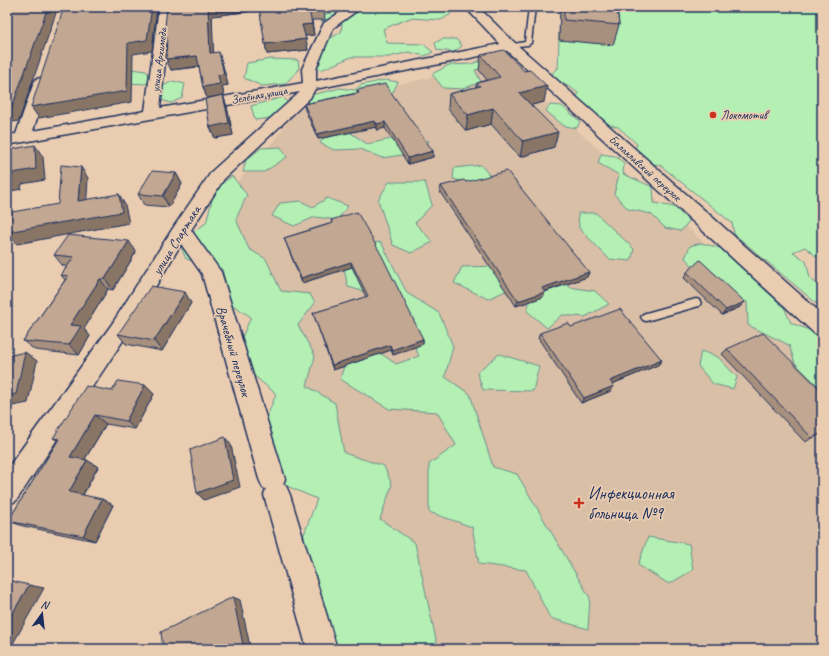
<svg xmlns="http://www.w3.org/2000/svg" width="829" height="656" viewBox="0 0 829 656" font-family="Caveat,sans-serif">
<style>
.built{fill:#dabfa7}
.green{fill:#b4efb4;stroke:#688f89}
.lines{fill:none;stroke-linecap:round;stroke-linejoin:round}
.lane-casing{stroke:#1b2f5e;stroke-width:3}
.street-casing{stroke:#1b2f5e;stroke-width:3}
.secondary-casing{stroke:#1b2f5e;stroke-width:3}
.lane{fill:#eacdb1;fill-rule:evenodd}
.street{fill:#eacdb1;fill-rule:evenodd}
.secondary{fill:#eacdb1;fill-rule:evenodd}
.wall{fill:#a7907e;stroke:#1b2f5e}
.shaded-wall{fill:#887566;stroke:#1b2f5e}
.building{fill:#c2a792;stroke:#1b2f5e}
.poi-dot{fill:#c8321e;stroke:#eacdb1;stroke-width:1.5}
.labels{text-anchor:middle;stroke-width:3.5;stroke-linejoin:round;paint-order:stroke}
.far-street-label{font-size:12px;fill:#1b2f5e;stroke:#eacdb1}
.far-poi-label{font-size:12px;fill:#1b2f5e;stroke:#eacdb1;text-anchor:start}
.street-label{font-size:14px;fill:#1b2f5e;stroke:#eacdb1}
.near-poi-label{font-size:17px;fill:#1b2f5e;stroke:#eacdb1;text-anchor:start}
</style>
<rect width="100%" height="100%" fill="#eacdb1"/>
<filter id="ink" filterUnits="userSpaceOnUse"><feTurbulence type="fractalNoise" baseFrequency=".025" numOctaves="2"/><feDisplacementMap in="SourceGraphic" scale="8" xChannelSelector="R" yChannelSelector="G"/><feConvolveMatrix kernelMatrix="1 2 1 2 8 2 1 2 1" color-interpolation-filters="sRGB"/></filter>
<g filter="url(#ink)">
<!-- built -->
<polygon class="built" points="500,62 697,236 822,357 822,649 391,649 223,197 261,157 300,106"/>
<!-- green -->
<g class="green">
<polygon points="366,7 444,7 451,14 441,20 410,18 383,29 387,43 423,44 433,52 425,56 409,52 389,57 351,57 321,70 313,66 328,40 341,32 342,24 321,21 321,15 340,11 365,10"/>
<path d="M560,7H822V257H817L805,247L793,252L806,261L810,278L822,289V308L734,234L732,223L660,165L648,163L635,149L637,144L618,127L602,123L577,100L578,93C567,84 561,85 551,75L556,69H558Z"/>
<polygon points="442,39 456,39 462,46 454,52 437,50 435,43"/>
<polygon points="493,56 497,65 475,70 481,82 462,89 443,88 432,74 449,65 471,64"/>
<polygon points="271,59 298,60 299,69 285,84 262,86 244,78 247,63"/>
<polygon points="133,69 146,71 152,78 146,84 127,83 122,74"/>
<polygon points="385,80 398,82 393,92 313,110 299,104 307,96 340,88 355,90 361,85"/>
<polygon points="173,81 185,84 182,98 171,103 161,100 163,86"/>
<polygon points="283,97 288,103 271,118 255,120 251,106"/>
<polygon points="550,105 562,106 580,121 577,128 564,126 546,111"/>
<polygon points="345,129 367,144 406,136 429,141 421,152 382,158 360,149 334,150 320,143 326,133"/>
<polygon points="281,147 287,157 264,172 243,172 246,160 261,148"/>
<polygon points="601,154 615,156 624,163 623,174 653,187 654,203 674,207 689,221 681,231 665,228 651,214 628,209 614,194 619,175 598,163"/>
<polygon points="481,165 490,176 474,184 453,179 454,168"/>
<polygon points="232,176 247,195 236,219 249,249 266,259 281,291 310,294 315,303 298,325 315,356 307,386 335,403 344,453 384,466 392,485 380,519 415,543 438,649 333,649 303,537 317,499 280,483 266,419 276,394 252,374 242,337 251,317 231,304 222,269 186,259 179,242 206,223 215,188"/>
<polygon points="389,182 425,182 432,205 415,223 433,242 411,253 393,245 378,200"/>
<polygon points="327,198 348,206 337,220 315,217 294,226 272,216 280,203 300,201 313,207"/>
<polygon points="578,213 596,213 634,249 631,261 609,259 579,228"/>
<polygon points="381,242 407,293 439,313 453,346 445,377 470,394 493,467 517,474 590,598 588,629 550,618 526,570 479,564 472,527 429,512 429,464 456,445 437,412 389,409 340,379 348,353 370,346 396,364 419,356 394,300 348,287 342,260 358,245"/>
<polygon points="701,243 720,248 784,307 791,323 820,334 822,338 822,390 795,363 789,345 748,325 747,302 719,294 685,258 690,246"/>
<polygon points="498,266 560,270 569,287 595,291 609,304 585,317 562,315 547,328 527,311 532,292 514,287 488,299 454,283 462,267"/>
<polygon points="701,351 718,357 737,377 733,389 713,384 698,366"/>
<polygon points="499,354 539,366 533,391 483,390 477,372"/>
<polygon points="648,537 689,544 693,570 669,584 638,565"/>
</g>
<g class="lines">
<!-- lane casing -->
<g class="lane-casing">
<g id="lane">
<polygon points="529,7 535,7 531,43 528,45 508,47 508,45 525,42"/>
<polygon points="696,299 699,300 701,303 699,306 646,321 643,320 641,317 643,314 646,313"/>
</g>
</g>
<!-- street casing -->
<g class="street-casing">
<polygon id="street" points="159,7 171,7 160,108 303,83 302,69 324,23 348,7 362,7 333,28 316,69 316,81 510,42 514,43 516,46 514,49 510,50 315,89 310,98 224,179 191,230 221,272 285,479 283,484 286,486 290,495 337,649 307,649 264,495 266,489 263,488 259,479 202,274 181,244 126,336 16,501 7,505 7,469 112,324 175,225 212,171 300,92 7,145 7,135 16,134 34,82 36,79 41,78 46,79 48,82 33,131 145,111"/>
</g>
<!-- secondary casing -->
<g class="secondary-casing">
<polygon id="secondary" points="465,7 478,7 515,43 822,314 822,336 814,333 505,49"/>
</g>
<!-- lane -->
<use href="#lane" class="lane"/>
<!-- street -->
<use href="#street" class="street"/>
<!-- secondary -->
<use href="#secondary" class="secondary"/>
</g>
<!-- wall -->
<g class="wall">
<polygon points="167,7 324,7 325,20 312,20 314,35 305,36 308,50 267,54 260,10 212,16 213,52 222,62 228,85 222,86 224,95 223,95 227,107 233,135 215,138 210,127 207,98 203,87 199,67 171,70"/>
<polygon points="560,7 617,7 619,25 613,45 559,40"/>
<polygon points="481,55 544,102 531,105 554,147 520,157 491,124 466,131 448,109 449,94 476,87 477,83 487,80 479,70"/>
<polygon points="357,90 433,151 433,157 408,164 385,128 377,130 376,127 318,139 305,110 304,104 357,93"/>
<polygon points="176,173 182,184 169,207 144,205 138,194"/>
<polygon points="466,182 589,272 587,277 545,292 543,297 516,306 440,192 441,186"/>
<polygon points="331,220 423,339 423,344 393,355 391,350 333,370 313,313 366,297 352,267 302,283 284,238 332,223"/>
<polygon points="136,252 113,290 108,289 84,329 90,336 79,355 35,350 23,341 65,280 61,275 67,266 63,266 54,255"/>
<polygon points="687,272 745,302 740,307 722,315 684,278"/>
<polygon points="191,303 162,351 126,344 118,334"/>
<polygon points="571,327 662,360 658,365 612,384 614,386 611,391 581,403 538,338 540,333"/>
<polygon points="727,349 822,391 822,433 805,442 722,354"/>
<polygon points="145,385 154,394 135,429 106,424 85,459 98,467 83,495 113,505 95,541 23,526 8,521 58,441 53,438 112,391"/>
</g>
<!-- shaded-wall -->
<g class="shaded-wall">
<polygon points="48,7 58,7 19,121 7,123 7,110"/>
<polygon points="152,7 157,7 152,51 133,54 132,102 39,118 31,107 128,43"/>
<polygon points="208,7 260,7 261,10 212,16 214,64 210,53"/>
<polygon points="312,24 314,35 304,36 302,25"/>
<polygon points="164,37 167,37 168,48"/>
<polygon points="306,39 308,50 267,54 265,44"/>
<polygon points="219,52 228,85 222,86 224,95 207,98 203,87 218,75"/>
<polygon points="197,56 201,66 171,70 166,59"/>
<polygon points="547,86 544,102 516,109 519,93"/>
<polygon points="223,95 227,107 233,135 215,138 210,127"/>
<polygon points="493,108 491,124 466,131 468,115"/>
<polygon points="375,121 376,127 318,139 317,134"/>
<polygon points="385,122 385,128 377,130 377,124"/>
<polygon points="558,132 554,147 520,157 523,141"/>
<polygon points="35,145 43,157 45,180 22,184 21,189 7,192 7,178"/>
<polygon points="433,151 433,157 408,164 408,158"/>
<polygon points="81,167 88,178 86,212 78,201"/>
<polygon points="176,173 182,184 169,207 163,196"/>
<polygon points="119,194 125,205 129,223 17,244 7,233"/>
<polygon points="129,241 136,252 113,290 105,279"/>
<polygon points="351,262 352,267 302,283 301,278"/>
<polygon points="589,272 587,277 540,293 542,288"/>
<polygon points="100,279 108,289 84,329 90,336 79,355 69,345 70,325"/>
<polygon points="185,292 191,303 162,351 154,341"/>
<polygon points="545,292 543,297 516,306 518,301"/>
<polygon points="745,302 740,307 722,315 726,310"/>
<polygon points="423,339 423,344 393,355 392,350"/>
<polygon points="390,345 391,350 333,370 332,365"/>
<polygon points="25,352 37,361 28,403 7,407 7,396"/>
<polygon points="662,360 658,365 607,386 610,381"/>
<polygon points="145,385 154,394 135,429 126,421"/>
<polygon points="614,386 611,391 581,403 584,398"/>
<polygon points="95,415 106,424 82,464 70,457"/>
<polygon points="225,437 231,445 240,487 204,500 197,493"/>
<polygon points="87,460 98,467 81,498 69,492"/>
<polygon points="102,499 113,505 95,541 83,536"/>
<polygon points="29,585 44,588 10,649 7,649 7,623"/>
<polygon points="233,597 240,600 250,646 245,649 235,649"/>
</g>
<!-- building -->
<g class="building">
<polygon points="7,7 48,7 11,110 7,110"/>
<polygon points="64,7 152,7 147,40 128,43 127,91 31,107"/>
<polygon points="167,7 208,7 210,53 219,52 224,74 218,75 220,84 203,87 197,56 166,59 167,37 164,37"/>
<polygon points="259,7 323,7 323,9 309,10 312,24 302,25 306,39 265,44"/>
<polygon points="564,7 617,7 619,25 564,20"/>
<polygon points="504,50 524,71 530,70 547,86 519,93 558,132 523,141 493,108 468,115 449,94 480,86 477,83 500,77 481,55"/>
<polygon points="385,84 433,151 408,158 385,122 377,124 375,121 317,134 304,104 359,93 357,90"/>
<polygon points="223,95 229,123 210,127 205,99"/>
<polygon points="35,145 36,169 13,173 12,178 7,178 7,150"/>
<polygon points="61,165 81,167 78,201 119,194 122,212 7,232 12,212 58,204"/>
<polygon points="152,171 176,173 163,196 138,194"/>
<polygon points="507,171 589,272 542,288 545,292 518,301 441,186 464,180 466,182"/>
<polygon points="357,212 382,256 423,339 392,350 390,345 332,365 313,313 368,296 351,262 301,278 284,238 333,223 331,220"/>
<polygon points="68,235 129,241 105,279 100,279 70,325 81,326 69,345 23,341 68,276 61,275 74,257 54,255"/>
<polygon points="700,260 745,302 726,310 687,272"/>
<polygon points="151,286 185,292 154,341 118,334"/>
<polygon points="620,309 662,360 610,381 614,386 584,398 540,333 568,323 571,327"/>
<polygon points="763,333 822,391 822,433 812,438 727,349"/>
<polygon points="25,352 16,394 7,396 7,356"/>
<polygon points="118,381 145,385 126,421 95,415 70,457 87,460 69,492 102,499 83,536 8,521 59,439 53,438 86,386 112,391"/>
<polygon points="225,437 233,480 197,493 190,450"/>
<polygon points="7,580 29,585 7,623"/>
<polygon points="233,597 243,645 235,649 163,649 161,632"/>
</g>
</g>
<!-- markers -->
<g class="poi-dot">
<circle cx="713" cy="115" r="4"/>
<path d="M577 497h4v4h4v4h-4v4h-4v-4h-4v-4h4z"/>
</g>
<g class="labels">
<!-- far-street labels -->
<g class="far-street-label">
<text transform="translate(159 60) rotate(-83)" y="4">улица Архимеда</text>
<text transform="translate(259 95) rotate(-10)" y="4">Зелёная улица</text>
<text transform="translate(645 168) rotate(42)" y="4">Балаклавский переулок</text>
</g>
<!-- far-poi labels -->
<g class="far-poi-label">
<text x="721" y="119">Локомотив</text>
</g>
<!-- street labels -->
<g class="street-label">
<text transform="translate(176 240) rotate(-58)" y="5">улица Спартака</text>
<text transform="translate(234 351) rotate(74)" y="5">Врачебный переулок</text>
</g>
<!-- near-poi labels -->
<g class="near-poi-label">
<text x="588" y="499">Инфекционная<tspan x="588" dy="20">больница №9</tspan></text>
</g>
</g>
<!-- margin -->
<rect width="829" height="656" fill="none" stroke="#eacdb1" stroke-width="24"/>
<rect x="12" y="12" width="805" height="632" fill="none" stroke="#1b2f5e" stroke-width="1.5" filter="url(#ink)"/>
<!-- north arrow -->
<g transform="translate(42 614) rotate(15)" stroke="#eacdb1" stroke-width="3" paint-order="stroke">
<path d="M0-3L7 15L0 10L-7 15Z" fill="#1b2f5e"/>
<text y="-6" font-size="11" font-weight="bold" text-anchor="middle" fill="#1b2f5e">N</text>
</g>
</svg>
